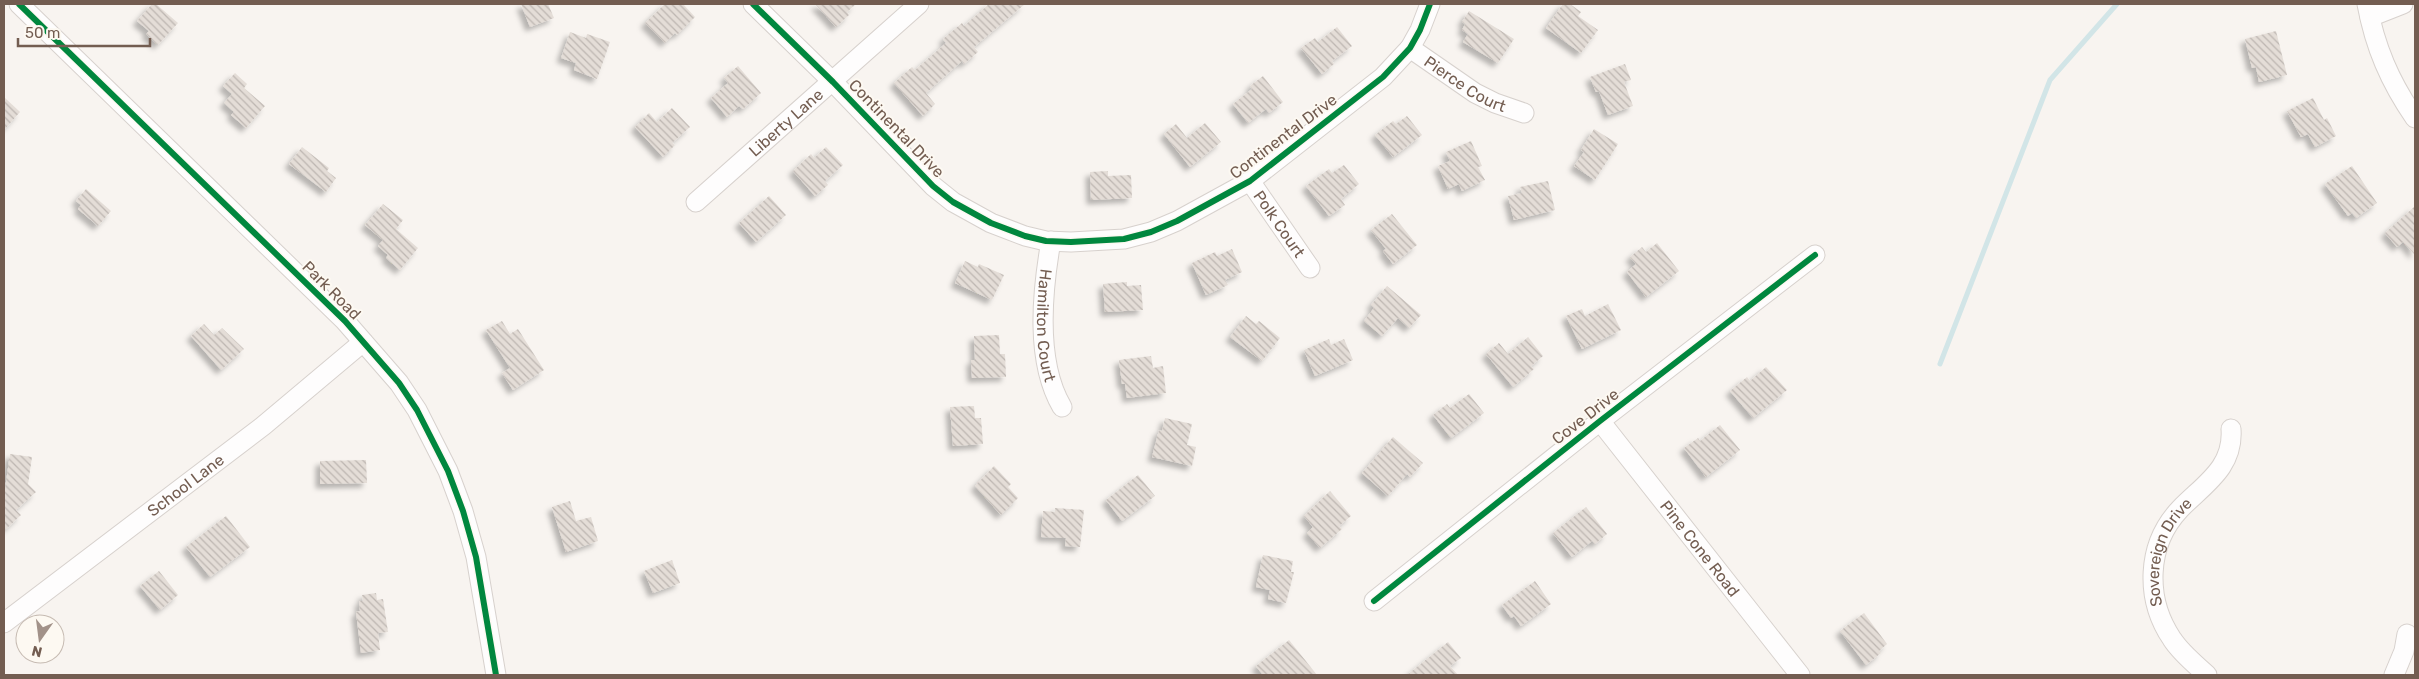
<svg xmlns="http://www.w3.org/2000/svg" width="2419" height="679" viewBox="0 0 2419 679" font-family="Rubik,sans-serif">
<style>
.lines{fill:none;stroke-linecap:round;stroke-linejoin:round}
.stream{stroke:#d2e5e7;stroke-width:5}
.building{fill:url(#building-back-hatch);filter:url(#shadow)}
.minor-casing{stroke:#d7d1cd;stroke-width:21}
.minor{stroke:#fefdfd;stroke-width:19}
.cycleway-casing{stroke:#fdf9f2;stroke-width:9}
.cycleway{stroke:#00873e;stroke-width:6}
.labels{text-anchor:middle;stroke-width:4;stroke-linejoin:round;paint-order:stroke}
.street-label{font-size:16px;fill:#735d51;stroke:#fdf9f2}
</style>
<defs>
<pattern id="building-back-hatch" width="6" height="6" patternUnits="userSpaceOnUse" patternTransform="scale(1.25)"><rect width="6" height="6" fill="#e4ddd7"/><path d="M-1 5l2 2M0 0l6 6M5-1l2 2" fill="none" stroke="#bdb6b1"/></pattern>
<filter id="shadow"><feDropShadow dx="-4.5" dy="4.5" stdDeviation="2.5" flood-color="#0004"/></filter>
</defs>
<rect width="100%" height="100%" fill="#f8f4f0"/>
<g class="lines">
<!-- stream -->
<polyline class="stream" points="1940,364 2050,80 2117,4"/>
</g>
<!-- building -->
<g class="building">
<polygon points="152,4 156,4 178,23 158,45 146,34 149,31 137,21"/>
<polygon points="521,4 548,4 554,18 530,27"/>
<polygon points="665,4 683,4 695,17 677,35 675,33 665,43 645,23"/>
<polygon points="815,4 856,4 847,12 849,15 836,27"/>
<polygon points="989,4 1025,4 974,47 978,52 964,64 962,61 926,93 935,104 923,116 894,83 912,67 915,70 946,43 943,39 962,23 964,26"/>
<polygon points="1563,4 1570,4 1581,12 1578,16 1598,30 1581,53 1546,28"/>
<polygon points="1469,11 1514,39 1498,63 1463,42 1468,34 1462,30 1465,24 1462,22"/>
<polygon points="1337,27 1352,46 1332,61 1334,64 1322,74 1301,48 1315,38 1318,42"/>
<polygon points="2276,31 2287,75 2259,82 2256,67 2252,68 2245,39"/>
<polygon points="570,32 586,38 587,34 610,42 597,79 574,70 576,63 561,58"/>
<polygon points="1625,64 1631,80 1624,82 1633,106 1608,115 1599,91 1596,92 1590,77"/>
<polygon points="738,66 761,93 743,109 739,106 727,117 711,98 728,83 724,78"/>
<polygon points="235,73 247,84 244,88 265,106 246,128 231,115 234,112 224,103 232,94 223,86"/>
<polygon points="1263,76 1283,102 1269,113 1266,109 1248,123 1233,104 1252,89 1250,86"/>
<polygon points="4,97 20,112 4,130"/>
<polygon points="2313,98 2324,120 2327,118 2336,136 2315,147 2308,134 2301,137 2287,111"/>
<polygon points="672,108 690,127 672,143 675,145 663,157 635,127 649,113 657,122"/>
<polygon points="1407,116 1422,135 1393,157 1375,135 1393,121 1396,124"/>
<polygon points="1205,123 1221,142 1190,167 1164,134 1176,124 1187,138"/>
<polygon points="1594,129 1618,144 1595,180 1574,166 1584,152 1581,150"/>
<polygon points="1471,141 1482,166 1478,167 1485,180 1462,191 1459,184 1448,189 1438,166 1450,161 1446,152"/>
<polygon points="302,147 329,168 327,171 336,178 326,192 289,164"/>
<polygon points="826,147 843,165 825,181 828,185 815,196 793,171 811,154 814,158"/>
<polygon points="1344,165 1359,184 1341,199 1345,205 1329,216 1306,186 1329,169 1332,173"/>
<polygon points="2352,166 2377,203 2356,218 2352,213 2348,216 2325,184"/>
<polygon points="1108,171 1108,176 1131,175 1132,198 1091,200 1090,172"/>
<polygon points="1548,181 1555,210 1514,220 1508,196 1522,193 1520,187"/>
<polygon points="86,189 111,211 98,226 78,209 81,205 76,201"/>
<polygon points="769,196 786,215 756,242 739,223"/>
<polygon points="383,204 403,220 396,229 418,248 400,270 386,258 388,255 378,246 383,240 365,225"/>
<polygon points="2415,206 2415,255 2403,242 2397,247 2385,233"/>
<polygon points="1392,214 1417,245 1393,264 1383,251 1386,249 1371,230"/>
<polygon points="1657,243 1679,271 1646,297 1627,272 1636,264 1630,257 1642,247 1646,252"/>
<polygon points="1232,249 1242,272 1225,280 1228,285 1206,295 1192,263 1215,252 1217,256"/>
<polygon points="965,261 978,267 979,264 1004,275 992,300 955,283"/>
<polygon points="1127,282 1127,286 1141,285 1143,310 1105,312 1103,284"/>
<polygon points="1387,286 1421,315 1409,328 1398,318 1382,336 1364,321 1374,308 1371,305"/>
<polygon points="1608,304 1621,330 1582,349 1566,316 1582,309 1585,316"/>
<polygon points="1246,316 1256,324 1259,321 1280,338 1262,361 1230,337"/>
<polygon points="502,321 510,334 518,329 544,370 513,390 502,373 510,368 486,330"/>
<polygon points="204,324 214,335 222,328 244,349 221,370 191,336"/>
<polygon points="999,335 1000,354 1005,354 1006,377 972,378 971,360 975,360 974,336"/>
<polygon points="1528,337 1543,356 1531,366 1534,369 1513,387 1486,354 1499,343 1508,354"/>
<polygon points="1329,339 1331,345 1344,339 1353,360 1315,376 1304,350"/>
<polygon points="1151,356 1153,368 1163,366 1166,393 1127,398 1125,384 1122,384 1119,360"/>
<polygon points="1766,367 1787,390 1753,418 1730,391 1747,377 1750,381"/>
<polygon points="1469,394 1484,413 1451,438 1433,415 1447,404 1450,408"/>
<polygon points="974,406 975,418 981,418 983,444 953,446 950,407"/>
<polygon points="1165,418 1192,424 1187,445 1196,447 1192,466 1152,457 1159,430 1162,431"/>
<polygon points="1720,425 1740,450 1706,477 1684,448 1698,438 1700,441"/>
<polygon points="1393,437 1423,463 1410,477 1407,474 1388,496 1362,473"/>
<polygon points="10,454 32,457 28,484 36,492 16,510 21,515 4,531 4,496"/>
<polygon points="366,460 367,483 320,484 320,461"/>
<polygon points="994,466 1011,484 1008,487 1018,498 1001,515 975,486"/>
<polygon points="1138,475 1155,496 1122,521 1106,500"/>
<polygon points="1330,491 1351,516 1339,526 1342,529 1320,548 1307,533 1313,527 1304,516"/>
<polygon points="570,501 576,521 591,517 598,541 566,552 552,507"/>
<polygon points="1586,507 1607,534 1595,544 1592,541 1572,557 1553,533"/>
<polygon points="1055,508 1084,510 1080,547 1065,546 1066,538 1041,537 1043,511 1055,512"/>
<polygon points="226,516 250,547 210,577 186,547"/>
<polygon points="1263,555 1293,561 1291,572 1294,572 1286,603 1268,599 1270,590 1256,587"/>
<polygon points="672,560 680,583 653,593 644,571"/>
<polygon points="159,571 178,595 160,610 140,586"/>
<polygon points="1535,581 1551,604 1521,626 1514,616 1511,618 1502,605"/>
<polygon points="376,593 377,600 383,599 388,632 378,633 380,650 361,653 356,612 360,611 359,601 363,601 362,595"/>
<polygon points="1864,613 1887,644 1879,651 1881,653 1866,665 1840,631"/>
<polygon points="1289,640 1317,675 1263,675 1256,666"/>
<polygon points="1448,642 1461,658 1450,666 1458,675 1407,675"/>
</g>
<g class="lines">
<!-- minor casing -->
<g class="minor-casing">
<g id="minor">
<polyline points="19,4 345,321 399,383 417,410 448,471 463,511 476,557 496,675"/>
<polyline points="753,4 833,82 933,186 953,202 991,223 1025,236 1046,241 1071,242 1124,239 1151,232 1177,221 1250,181 1383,77 1410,48 1420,30 1430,4"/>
<path d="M2367,4C2375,47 2390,82 2415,118"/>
<polyline points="2370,17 2403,4"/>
<path id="s1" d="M1410,48L1475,93L1495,103L1524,113"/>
<path id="s2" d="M1250,181L1310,268"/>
<path id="s3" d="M696,202L919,4"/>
<path id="s4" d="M1051,241C1042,292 1035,361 1062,407"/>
<path id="s5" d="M1600,421L1800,675"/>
<polyline points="1374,601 1600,421 1815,255"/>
<path id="s6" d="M4,623L263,426L363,342"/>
<path id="s7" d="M2207,675C2195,664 2181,653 2172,639C2145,599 2146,545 2180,509C2203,485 2234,468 2231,429"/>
<polyline points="2394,675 2404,651 2407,634"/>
</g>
</g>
<!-- minor -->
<use href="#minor" class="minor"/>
<!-- cycleway casing -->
<g class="cycleway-casing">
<g id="cycleway">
<polyline points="19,4 345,321 399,383 417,410 448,471 463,511 476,557 496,675"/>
<polyline points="753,4 833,82 933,186 953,202 991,223 1025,236 1046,241 1071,242 1124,239 1151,232 1177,221 1250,181 1383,77 1410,48 1420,30 1430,4"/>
<polyline points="1374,601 1600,421 1815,255"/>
</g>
</g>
<!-- cycleway -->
<use href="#cycleway" class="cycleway"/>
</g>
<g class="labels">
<!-- street labels -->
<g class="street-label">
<text dy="6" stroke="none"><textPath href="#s1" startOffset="66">Pierce Court</textPath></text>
<text dy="6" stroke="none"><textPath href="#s3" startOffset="120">Liberty Lane</textPath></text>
<text transform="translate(897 128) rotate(46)" y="6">Continental Drive</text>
<text transform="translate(1283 136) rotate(-37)" y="6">Continental Drive</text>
<text dy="6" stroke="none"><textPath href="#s2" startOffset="52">Polk Court</textPath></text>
<text transform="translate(332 290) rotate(45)" y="6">Park Road</text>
<text dy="6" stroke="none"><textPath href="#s4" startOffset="85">Hamilton Court</textPath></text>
<text transform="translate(1585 416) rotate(-38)" y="6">Cove Drive</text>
<text dy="6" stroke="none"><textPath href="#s6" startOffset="228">School Lane</textPath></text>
<text dy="6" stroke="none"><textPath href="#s5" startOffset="162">Pine Cone Road</textPath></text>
<text dy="6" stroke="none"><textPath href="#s7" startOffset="145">Sovereign Drive</textPath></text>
</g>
</g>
<!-- border -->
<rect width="2419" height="679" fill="none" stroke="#735d51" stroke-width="10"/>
<!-- north arrow -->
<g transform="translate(40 639) rotate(194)"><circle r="24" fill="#fdf9f2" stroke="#c6bbb2"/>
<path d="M0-4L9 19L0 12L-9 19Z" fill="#a29289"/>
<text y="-8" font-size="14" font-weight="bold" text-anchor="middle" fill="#735d51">N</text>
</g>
<!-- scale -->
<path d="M18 38v8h132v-8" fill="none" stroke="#735d51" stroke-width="2.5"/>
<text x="25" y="38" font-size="15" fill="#735d51" stroke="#fdf9f2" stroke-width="4" paint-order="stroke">50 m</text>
</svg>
